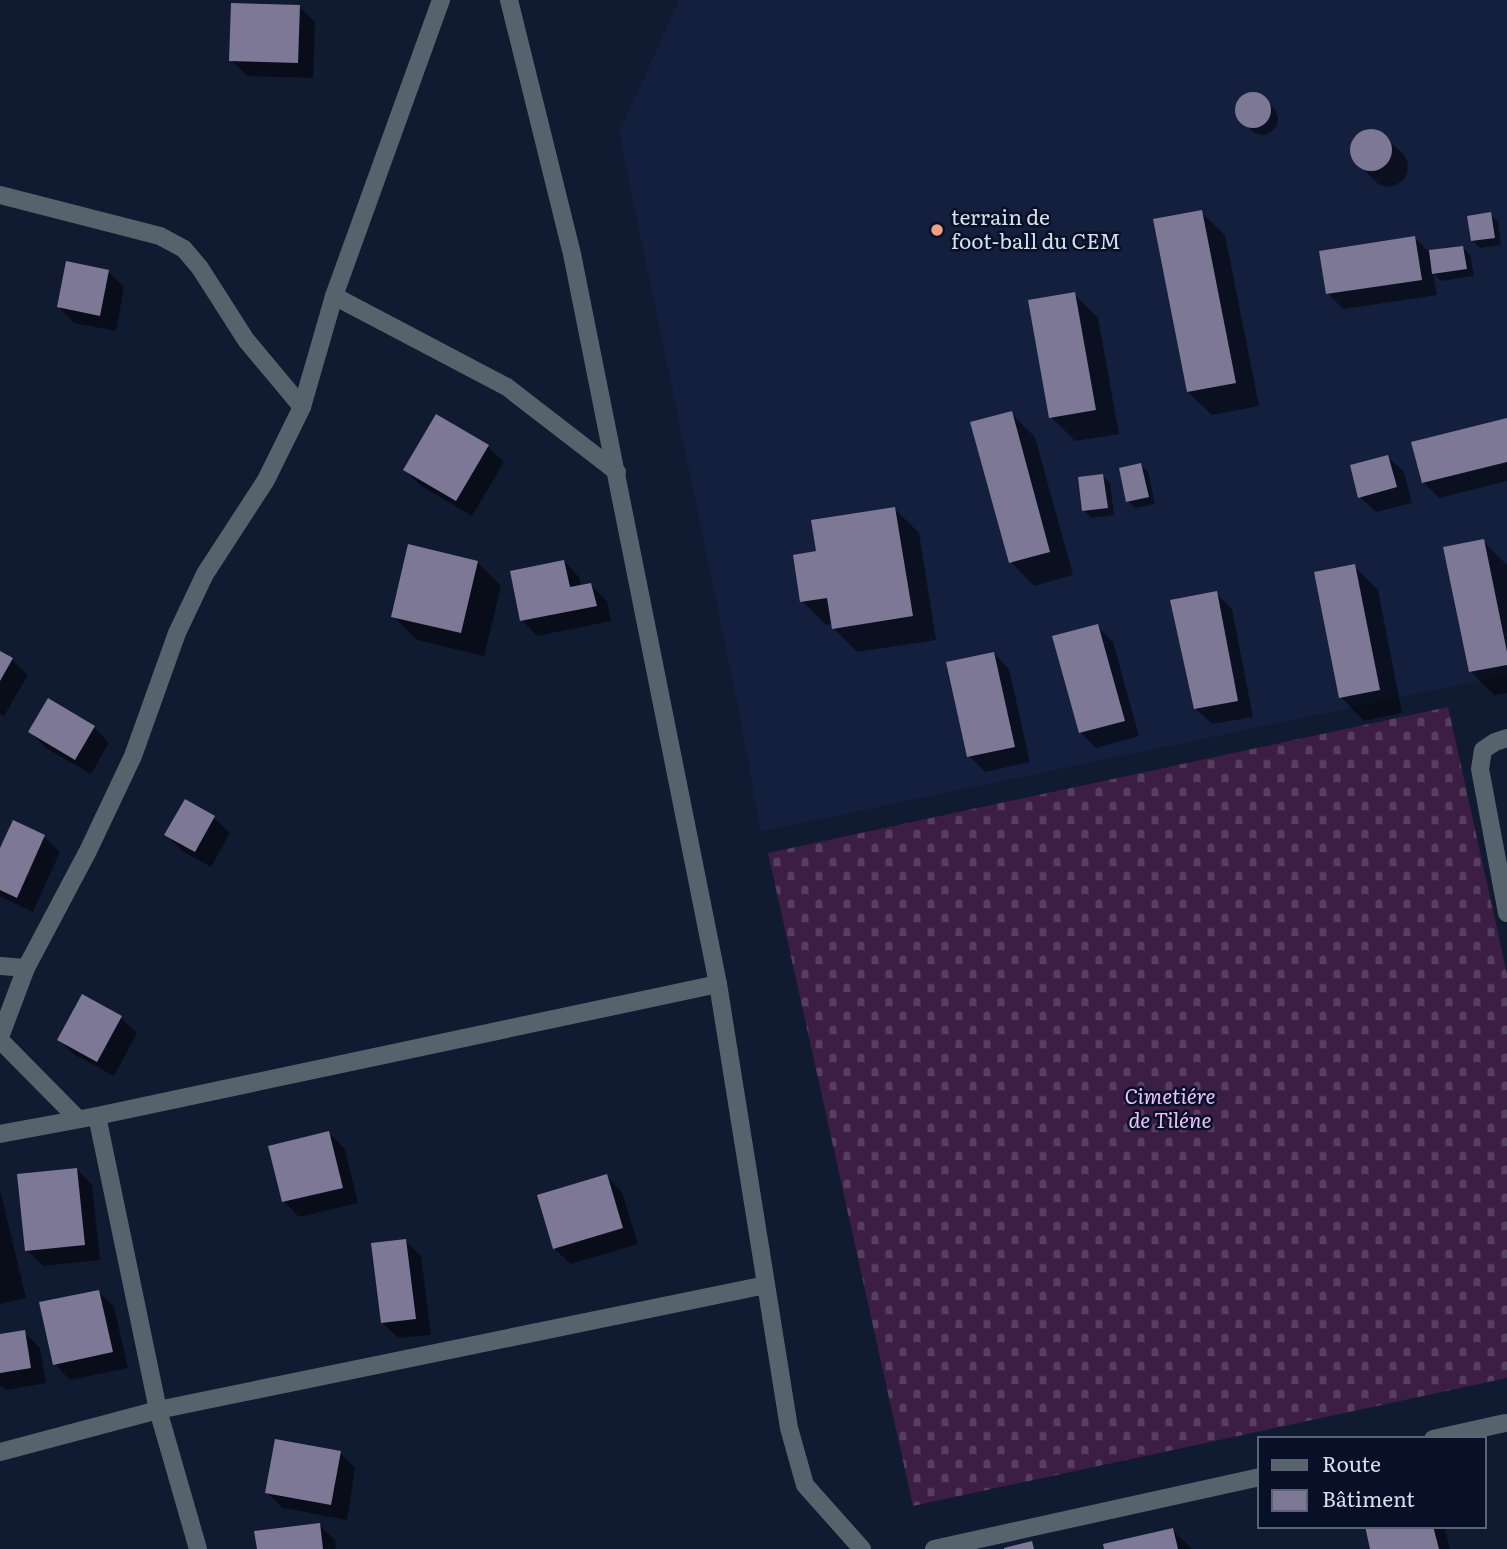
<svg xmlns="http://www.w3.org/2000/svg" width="1507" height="1549" viewBox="0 0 1507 1549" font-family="Literata,serif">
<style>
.built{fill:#131f3c}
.cemetery{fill:url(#cemetery-stones)}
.shadow{fill:#0007}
.building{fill:#7d7896}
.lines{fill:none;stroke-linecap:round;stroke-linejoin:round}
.street{stroke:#57636c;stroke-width:18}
.poi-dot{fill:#f2a081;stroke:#071026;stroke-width:2.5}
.labels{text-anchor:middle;stroke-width:5;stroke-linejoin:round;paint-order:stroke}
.poi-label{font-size:21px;fill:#d7deee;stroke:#071026;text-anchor:start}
.park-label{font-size:21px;font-style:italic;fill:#eec0fa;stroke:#071026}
</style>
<defs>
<pattern id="cemetery-stones" width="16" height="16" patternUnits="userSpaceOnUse" patternTransform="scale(1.75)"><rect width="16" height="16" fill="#3c1d43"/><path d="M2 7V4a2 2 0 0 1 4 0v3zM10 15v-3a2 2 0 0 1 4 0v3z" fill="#573d5e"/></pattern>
</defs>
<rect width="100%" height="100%" fill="#101a30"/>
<!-- built -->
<polygon class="built" points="679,0 1507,0 1507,675 760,832 742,726 619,133"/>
<!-- cemetery -->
<polygon class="cemetery" points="1448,707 1507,974 1507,1378 913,1506 768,853"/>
<!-- shadow -->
<g class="shadow">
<polygon points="299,7 315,22 313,78 247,76 231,60"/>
<polygon points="1252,94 1260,95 1275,109 1278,118 1277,126 1271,132 1263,135 1254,133 1239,119 1237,111 1238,103 1244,96"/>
<polygon points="1373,130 1381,133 1405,156 1408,164 1407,173 1403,180 1396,185 1387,187 1378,184 1355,161 1352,153 1352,144 1357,137 1364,132"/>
<polygon points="1201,212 1225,235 1259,406 1212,415 1188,392"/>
<polygon points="1490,214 1498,222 1501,245 1480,248 1473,241"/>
<polygon points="1415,238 1429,252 1463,248 1470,255 1474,276 1441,281 1433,273 1437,295 1343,309 1327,293"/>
<polygon points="108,271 124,287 116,331 74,323 59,307"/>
<polygon points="1074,294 1098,318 1119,434 1075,441 1051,417"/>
<polygon points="1011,413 1035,437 1073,575 1034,586 1011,562"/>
<polygon points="436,417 488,447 504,462 472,516 420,485 405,470"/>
<polygon points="1507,420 1507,481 1439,498 1423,482"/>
<polygon points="1388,457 1404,472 1412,503 1376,512 1360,497"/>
<polygon points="1141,465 1148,472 1155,504 1135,508 1128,501"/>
<polygon points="1103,476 1110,483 1114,515 1091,518 1084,510"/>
<polygon points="895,509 919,533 936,640 857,652 833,628 833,624 826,625 802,601 818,553"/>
<polygon points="1483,541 1507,565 1507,693 1494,695 1470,671"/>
<polygon points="564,561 579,577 581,587 591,585 607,601 611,621 537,636 522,620"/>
<polygon points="477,562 501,586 484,656 417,640 393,616"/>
<polygon points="1354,566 1378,590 1402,713 1364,721 1341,697"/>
<polygon points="1216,593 1232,609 1253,717 1212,724 1196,709"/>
<polygon points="1097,626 1113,642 1139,736 1096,748 1080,732"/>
<polygon points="0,653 12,660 28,675 4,716 0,714"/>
<polygon points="994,653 1009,669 1030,762 985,772 969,756"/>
<polygon points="94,727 109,743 91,774 46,748 30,732"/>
<polygon points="214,818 230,833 211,867 182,851 167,835"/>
<polygon points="14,822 44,837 60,852 33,912 0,896 0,852"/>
<polygon points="121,1018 137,1033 114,1076 75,1055 59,1040"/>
<polygon points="329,1133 345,1149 358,1203 299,1217 284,1201"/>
<polygon points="77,1169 92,1185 100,1260 43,1266 27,1250"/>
<polygon points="606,1176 622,1192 638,1244 570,1264 554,1248"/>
<polygon points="0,1190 26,1298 0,1304"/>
<polygon points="406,1241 421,1256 431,1335 398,1338 383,1323"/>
<polygon points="99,1292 114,1307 128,1368 70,1380 55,1364"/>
<polygon points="24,1332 40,1348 46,1383 6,1390 0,1385 0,1336"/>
<polygon points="340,1453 355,1468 347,1520 283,1508 267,1493"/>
<polygon points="319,1525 335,1540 336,1549 259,1549"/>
<polygon points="1367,1526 1444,1526 1450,1549 1372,1549"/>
<polygon points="1172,1530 1192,1549 1106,1549"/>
</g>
<!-- building -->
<g class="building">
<polygon points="231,3 300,5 298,63 229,61"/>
<circle cx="1253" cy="110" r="18"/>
<circle cx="1371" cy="150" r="21"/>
<polygon points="1202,210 1236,383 1187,392 1153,219"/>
<polygon points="1491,212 1495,238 1471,241 1467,216"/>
<polygon points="1415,236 1422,280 1326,294 1319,251"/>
<polygon points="1463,246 1467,269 1432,274 1429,250"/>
<polygon points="66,261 109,270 100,316 57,307"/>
<polygon points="1075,292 1096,410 1049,418 1028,300"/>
<polygon points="1012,411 1050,552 1009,563 970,422"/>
<polygon points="436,414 489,445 456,501 403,470"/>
<polygon points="1507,418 1507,462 1422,483 1411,442"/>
<polygon points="1388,455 1397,487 1358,498 1350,465"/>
<polygon points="1141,463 1149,497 1126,502 1119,468"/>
<polygon points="1103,474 1108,508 1082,511 1078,477"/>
<polygon points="895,507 913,616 832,629 827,598 800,602 793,555 816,551 811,520"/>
<polygon points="1484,539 1507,652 1507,665 1469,672 1443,547"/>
<polygon points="408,544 478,561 461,633 391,617"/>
<polygon points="564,560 570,587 591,583 597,606 520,621 510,571"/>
<polygon points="1355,564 1380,690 1339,698 1314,572"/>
<polygon points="1217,591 1238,701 1194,709 1170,600"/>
<polygon points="1098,624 1125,721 1079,733 1052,636"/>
<polygon points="0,651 13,658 0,681"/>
<polygon points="994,652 1015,747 967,757 946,662"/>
<polygon points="48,698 95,726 75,760 28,732"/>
<polygon points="185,799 215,816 195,852 164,835"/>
<polygon points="13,820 45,835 17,898 0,890 0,848"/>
<polygon points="82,994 122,1016 97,1062 57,1040"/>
<polygon points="329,1131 343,1188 282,1202 268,1146"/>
<polygon points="77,1168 85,1245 25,1251 17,1174"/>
<polygon points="607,1174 623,1228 553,1249 537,1195"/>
<polygon points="406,1239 416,1319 381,1323 371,1243"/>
<polygon points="99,1290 113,1352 53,1365 39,1302"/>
<polygon points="25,1330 31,1368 0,1373 0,1334"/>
<polygon points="275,1439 341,1451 331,1505 265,1493"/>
<polygon points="320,1523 323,1549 257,1549 254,1531"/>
<polygon points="1365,1526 1433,1526 1439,1549 1370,1549"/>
<polygon points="1173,1528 1178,1549 1104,1549 1103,1544"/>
<polygon points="1032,1541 1034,1549 1004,1549 1004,1548"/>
</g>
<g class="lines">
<!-- street -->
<g class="street">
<polyline points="509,0 572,254 718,984 789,1428 805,1485 862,1549"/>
<polyline points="0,195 160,236 184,249 200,268 246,340 302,407"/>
<polyline points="334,296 507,387 617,472"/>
<polyline points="1507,738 1495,742 1483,750 1480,769 1507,913"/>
<polyline points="0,966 26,968"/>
<polyline points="0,1037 26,968 88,851 133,756 177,633 205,574 266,480 302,407 334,296 441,0"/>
<polyline points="0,1040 78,1119"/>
<polyline points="97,1116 158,1410 198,1549"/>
<polyline points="0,1134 97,1116 718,984"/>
<polyline points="1433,1439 1505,1423"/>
<polyline points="0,1452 158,1410 766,1285"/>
<polyline points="934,1549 1260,1477"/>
</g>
</g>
<!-- markers -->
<circle class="poi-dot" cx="937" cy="230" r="7"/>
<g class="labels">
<!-- poi labels -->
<g class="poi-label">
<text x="951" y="225">terrain de<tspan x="951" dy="24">foot-ball du CEM</tspan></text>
</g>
<!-- park labels -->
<g class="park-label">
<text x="1170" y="1104">Cimetiére<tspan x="1170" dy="24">de Tiléne</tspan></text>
</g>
</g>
<!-- legend -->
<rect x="1258" y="1437" width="228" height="91" fill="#071026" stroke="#5a6276" stroke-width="2"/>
<rect x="1272" y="1460" width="35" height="10" fill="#57636c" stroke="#5a6276" stroke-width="2"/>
<text x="1322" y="1472" font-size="21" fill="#d7deee">Route</text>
<rect x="1272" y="1490" width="35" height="21" fill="#7d7896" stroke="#5a6276" stroke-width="2"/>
<text x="1322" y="1507" font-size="21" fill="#d7deee">Bâtiment</text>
</svg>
